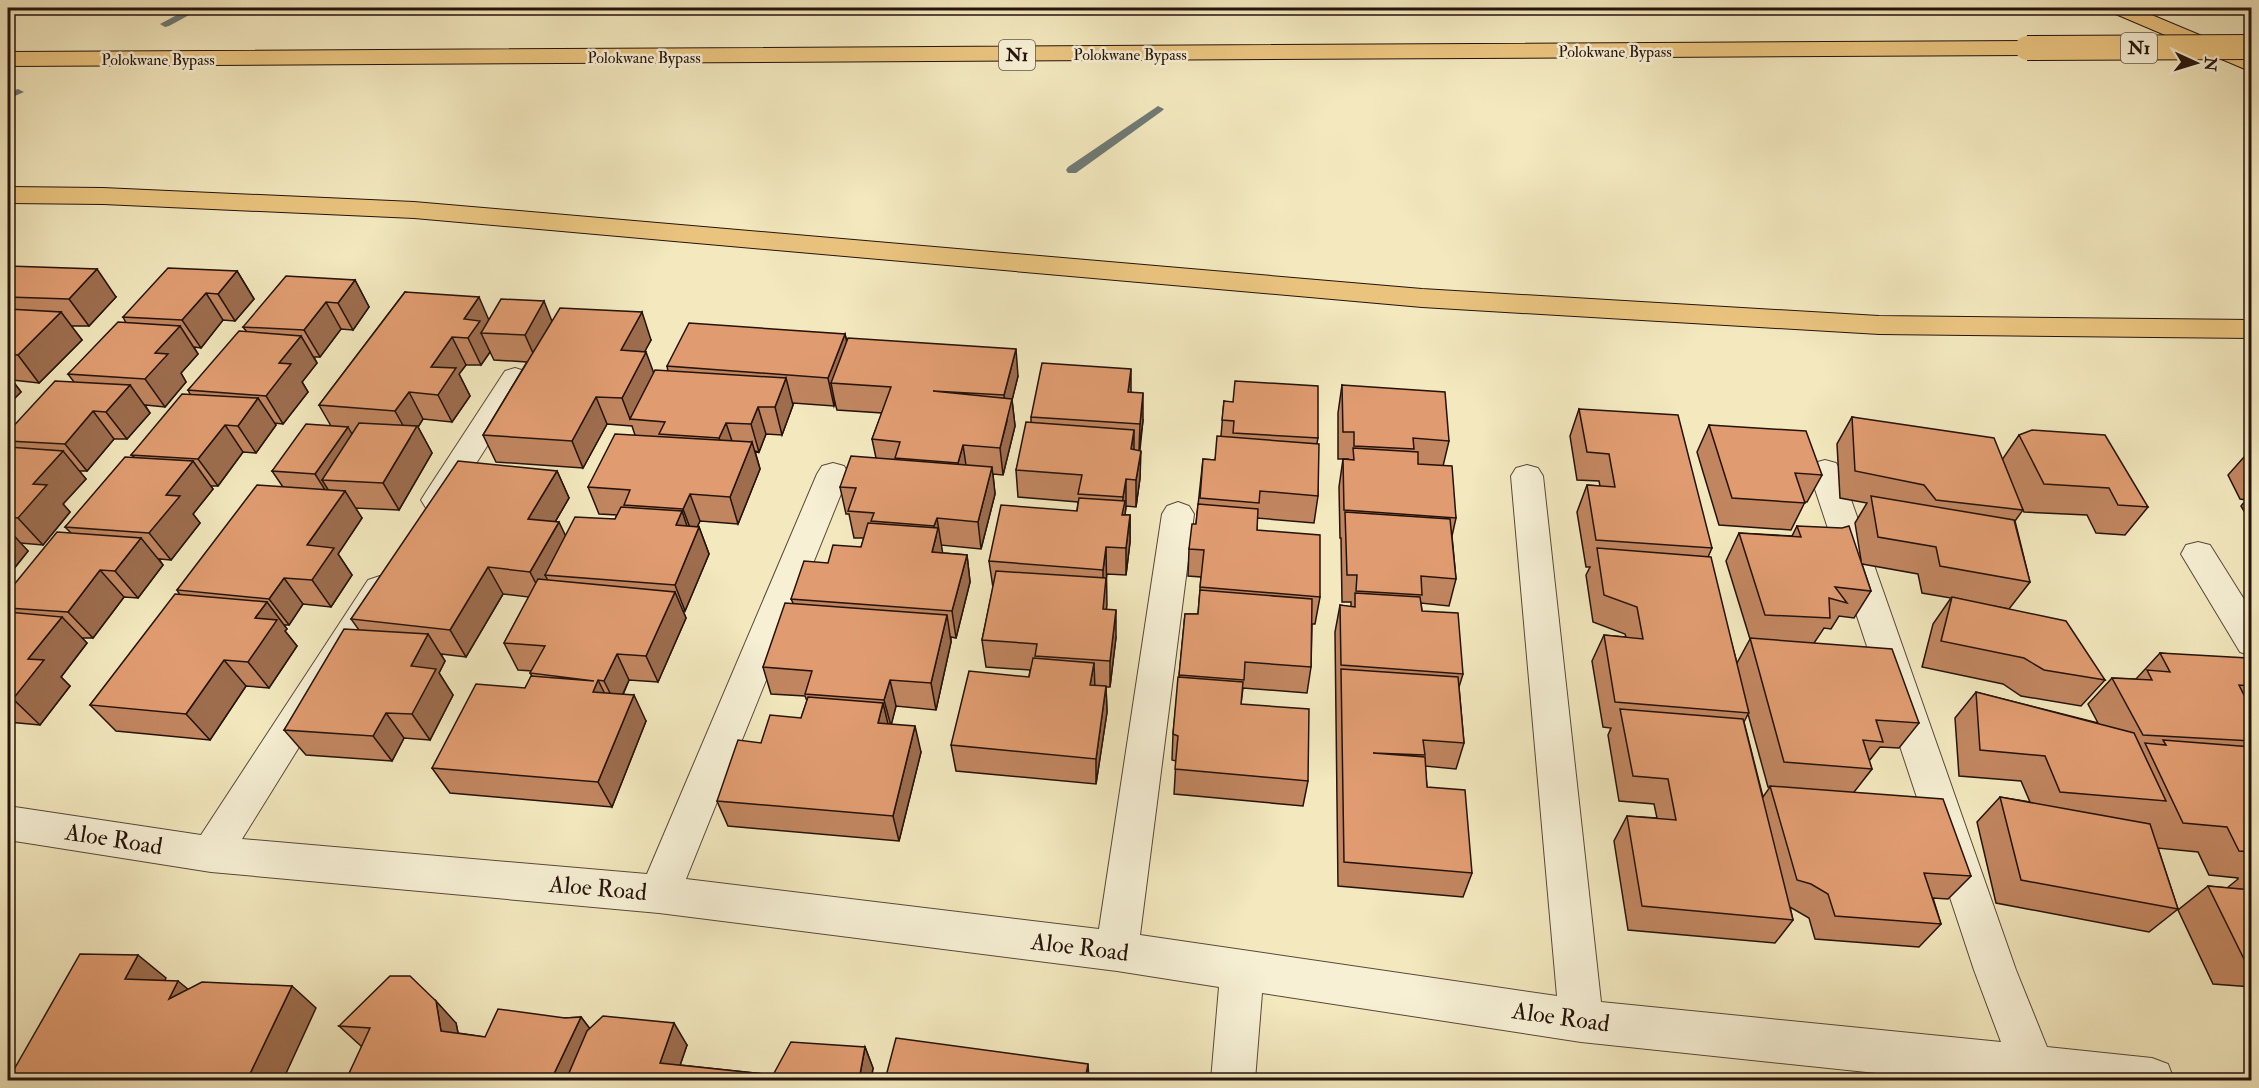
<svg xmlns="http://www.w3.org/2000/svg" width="2259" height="1088" viewBox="0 0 2259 1088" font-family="'IM FELL Double Pica',serif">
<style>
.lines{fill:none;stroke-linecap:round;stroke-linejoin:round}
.stream{fill:#6f7a75;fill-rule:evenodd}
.minor-casing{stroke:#584838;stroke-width:2}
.primary-casing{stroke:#25130b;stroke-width:2}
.motorway-casing{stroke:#25130b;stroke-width:2}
.minor{fill:#f7f0d5;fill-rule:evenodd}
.primary{fill:#eac47f;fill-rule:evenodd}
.motorway{fill:#eac47f;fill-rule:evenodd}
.motorway-bridge-casing{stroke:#25130b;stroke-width:26;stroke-linecap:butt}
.motorway-bridge{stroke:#eac47f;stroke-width:24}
.wall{fill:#c18660;stroke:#25130b;stroke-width:1.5;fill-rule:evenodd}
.shaded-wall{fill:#9d6d4e;stroke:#25130b;stroke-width:1.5}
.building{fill:#e09c70;stroke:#25130b;stroke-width:1.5}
.labels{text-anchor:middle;stroke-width:5;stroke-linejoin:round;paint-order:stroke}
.far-street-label{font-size:16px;fill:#25130b;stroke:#f7f0d5}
.shield{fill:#f7f0d5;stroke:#645548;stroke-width:1.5}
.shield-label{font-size:18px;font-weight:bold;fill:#25130b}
.near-street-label{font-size:24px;fill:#25130b;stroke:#f7f0d5}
</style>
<rect width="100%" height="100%" fill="#f3e8be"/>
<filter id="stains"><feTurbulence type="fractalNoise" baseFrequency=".00333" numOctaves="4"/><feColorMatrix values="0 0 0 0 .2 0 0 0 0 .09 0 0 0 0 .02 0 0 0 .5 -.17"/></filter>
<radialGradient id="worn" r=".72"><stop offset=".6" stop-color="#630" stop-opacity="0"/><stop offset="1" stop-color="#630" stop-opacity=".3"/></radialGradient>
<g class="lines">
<!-- stream -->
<g class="stream">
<polygon points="190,8 202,8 169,26 165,27 160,24"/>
<polygon points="18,89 24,92 8,99 8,92"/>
<polygon points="1158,106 1164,109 1162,111 1076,173 1068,173 1066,170 1068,167"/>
</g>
<!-- minor casing -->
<g class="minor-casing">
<g id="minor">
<polygon points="515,368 525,371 530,378 448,508 437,512 426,508 421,500 426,492 505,371"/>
<polygon points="1825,460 1836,463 1841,471 2016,970 2047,1047 2152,1058 2168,1064 2174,1080 1943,1080 1581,1042 1262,993 1255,1080 1211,1080 1219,987 1117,971 659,913 211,872 8,840 8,806 201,835 368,580 380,576 392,580 397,589 242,839 647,874 817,474 822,466 833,463 844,466 849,474 686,879 1099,929 1162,514 1167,506 1178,502 1189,506 1194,514 1140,935 1557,996 1511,476 1516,468 1527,465 1538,468 1543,476 1601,1002 2001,1042 1974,970 1809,471 1814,463"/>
<polygon points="2198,542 2210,545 2252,612 2252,656 2240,652 2181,554 2186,545"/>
</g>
</g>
<!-- primary casing -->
<g class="primary-casing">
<g id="primary">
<polygon points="2108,8 2135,8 2252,57 2252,72 2111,12"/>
<polygon points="2240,8 2252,8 2252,14 2244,12"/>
<polygon points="8,187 103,188 414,202 1422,289 1879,316 2252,320 2252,338 1879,334 1422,307 414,218 103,204 8,203"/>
</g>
</g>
<!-- motorway casing -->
<g class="motorway-casing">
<polygon id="motorway" points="2027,41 2035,43 2038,48 2035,53 2027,55 8,66 8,52"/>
</g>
<!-- minor -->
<use href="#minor" class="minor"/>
<!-- primary -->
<use href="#primary" class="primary"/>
<!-- motorway -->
<use href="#motorway" class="motorway"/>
<!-- motorway-bridge casing -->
<g class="motorway-bridge-casing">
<polyline id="motorway-bridge" points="2027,48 2252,47"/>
</g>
<!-- motorway-bridge -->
<use href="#motorway-bridge" class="motorway-bridge"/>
</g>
<!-- wall -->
<g class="wall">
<polygon points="8,267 116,297 89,326 71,326 82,340 39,383 12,380 21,392 8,405"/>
<polygon points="237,271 254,299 235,321 223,320 201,348 194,347 198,354 181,373 186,382 165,407 145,405 150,413 127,439 114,439 87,471 79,471 86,479 63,504 70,512 43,545 20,543 28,551 8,576 8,432 74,382 68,374 126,323 123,317"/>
<polygon points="355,280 369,307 353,330 341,329 320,357 314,357 317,363 302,382 308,392 283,424 274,423 276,425 256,453 243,452 218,486 210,486 213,489 193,514 200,523 171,560 159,559 163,565 138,598 124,597 93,638 82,638 87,643 61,677 70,686 40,725 8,722 8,592 71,533 65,527 134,457 131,455 190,394 188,390 247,332 243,327"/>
<polygon points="405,292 489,320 552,321 651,340 644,352 653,372 668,371 667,366 845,334 847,342 1018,376 1012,400 1015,426 1003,475 993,474 995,494 981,549 941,545 942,553 967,555 970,582 956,638 951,637 951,642 936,710 896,706 891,724 921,752 899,841 728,826 717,801 761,743 801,718 807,701 805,696 771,694 763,667 793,603 791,599 828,563 861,547 864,538 854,538 849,514 846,514 840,487 876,458 872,439 882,413 837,410 835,403 834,406 793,403 793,405 782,435 766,434 759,452 755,451 760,469 738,524 700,521 697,527 699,527 709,554 685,611 683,611 686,618 658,682 629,680 623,695 646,721 612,807 450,793 432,768 525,688 532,676 530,673 532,671 518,670 504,643 529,597 503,594 466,657 441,654 445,661 439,673 453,695 430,740 404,738 392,761 306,755 284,730 359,630 351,619 557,471 569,498 555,522 566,536 615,519 617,515 599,514 588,487 635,435 632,426 607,424 583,468 496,462 483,435 527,362 494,360 490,352 481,365 466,365 459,374 470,396 452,422 423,419 418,427 432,453 399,510 355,508 362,518 338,554 352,575 331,607 303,604 289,625 284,625 287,629 285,631 297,646 269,688 246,686 210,740 116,731 90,705 180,595 177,590 283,487 272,471 331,426 319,405"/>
<polygon points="1342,385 1449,441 1443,466 1456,518 1452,536 1456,579 1449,606 1421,603 1422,611 1463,674 1459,687 1464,743 1456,769 1425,766 1427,787 1472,873 1463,897 1338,886 1335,632 1340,605 1351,607 1351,602 1342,602 1341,538 1340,538 1339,487 1343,459 1349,459 1338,459 1338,413"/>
<polygon points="1131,392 1143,420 1140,450 1140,478 1136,507 1126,506 1125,515 1130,515 1130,542 1126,575 1107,574 1106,580 1106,609 1116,637 1110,687 1106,687 1107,712 1096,784 956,771 951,745 1029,677 1030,670 986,667 982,640 993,588 989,561 1077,511 1078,502 1018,497 1016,470 1031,423 1031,417"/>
<polygon points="1224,401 1318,438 1317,443 1318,496 1314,523 1257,518 1257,530 1320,597 1315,624 1312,624 1311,667 1307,693 1243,688 1241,704 1308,781 1303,806 1174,794 1176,761 1172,760 1173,734 1179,677 1185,614 1198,614 1201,577 1188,576 1189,549 1196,524 1203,459 1215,460 1221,436"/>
<path d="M1579,409L1712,548L1708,557L1737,663L1750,639L1726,561L1739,533L1792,536L1797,526L1861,560L1855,523L1867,503L1840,498L1837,444L1852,417L2002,460L2019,435L2148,507L2125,535L2096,533L2087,515L2024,512L2019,501L2023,510L2015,521L2030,582L2009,609L1993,606L2105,680L2081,706L2021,696L2003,684L1922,667L1933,624L1951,598L1922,593L1918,574L1862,564L1871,591L1854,618L1839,616L1831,629L1824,628L1814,643L1919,723L1899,748L1880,747L1869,761L1872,769L1854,792L1971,876L1948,899L1933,898L1941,924L1919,947L1815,939L1809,918L1790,907L1793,920L1775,943L1628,930L1614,841L1627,816L1657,818L1654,804L1619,801L1608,735L1611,728L1603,727L1592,661L1604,635L1626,637L1625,634L1593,622L1586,575L1590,567H1586L1577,512L1587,485L1600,486L1599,481L1577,480L1570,436ZM1748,714L1768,787H1770L1763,797L1744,722Z"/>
<polygon points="1709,425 1822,475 1807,502 1805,502 1791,530 1719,525 1697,452"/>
<polygon points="2252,448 2252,525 2241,506 2246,500 2240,499 2228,475"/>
<polygon points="2160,653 2252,663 2252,987 2213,984 2178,910 2208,886 2227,888 2238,879 2238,878 2209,875 2198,852 2158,848 2178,909 2149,932 1996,903 1977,822 2000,797 2030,802 2021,781 1959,776 1955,718 1976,692 2098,723 2088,704 2112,678 2136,679"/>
<polygon points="581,1017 590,1029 687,1045 680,1065 773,1075 865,1047 873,1068 871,1080 346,1080 362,1047 339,1026 456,1023 458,1033 485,1037 565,1018"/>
</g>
<!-- shaded-wall -->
<g class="shaded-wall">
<polygon points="97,269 116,297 89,326 69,299"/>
<polygon points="237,271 254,299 235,321 218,294"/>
<polygon points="355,280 369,307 353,330 338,303"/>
<polygon points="206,293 223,320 201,348 182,320"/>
<polygon points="479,297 491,325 481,333 490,352 481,365 468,338 464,319"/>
<polygon points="544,301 555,329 537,362 525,335"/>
<polygon points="326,302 341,329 320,357 304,330"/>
<polygon points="61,312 82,340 39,383 18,355"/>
<polygon points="642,312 651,340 631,377 621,350"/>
<polygon points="180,326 198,354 181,373 186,382 165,407 145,379 155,353"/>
<polygon points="845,334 851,361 831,383 835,403 834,406 828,378"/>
<polygon points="301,336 317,363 302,382 308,392 283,424 266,396 279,363"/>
<polygon points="452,337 466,365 459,374 470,396 452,422 438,395 431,367"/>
<polygon points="1016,349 1018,376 1012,400 1015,426 1003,475 1000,448 1007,421 1004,395"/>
<polygon points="646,352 656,379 630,419 622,398"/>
<polygon points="1131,369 1131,396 1128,392"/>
<polygon points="8,375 21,392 8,405"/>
<polygon points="786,378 793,405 782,435 775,407"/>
<polygon points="130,385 150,413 127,439 106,412"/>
<polygon points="409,392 423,419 418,427 432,453 399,510 383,483 410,438 395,411"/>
<polygon points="1143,393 1143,420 1139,451 1140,424"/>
<polygon points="596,397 607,424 583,468 572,441"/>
<polygon points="258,398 276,425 256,453 238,426"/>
<polygon points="758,407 766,434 759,452 751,424"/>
<polygon points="93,411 114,439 87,471 65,444"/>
<polygon points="726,423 735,450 728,465 719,438"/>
<polygon points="225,425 243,452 218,486 198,459"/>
<polygon points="348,427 364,455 322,480 334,499 332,501 315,474"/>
<polygon points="1134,430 1134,457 1131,449"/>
<polygon points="752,442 760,469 738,524 730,497"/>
<polygon points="963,445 967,472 961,490 958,463"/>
<polygon points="63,451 86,479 63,504 70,512 43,545 18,518 33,484"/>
<polygon points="1141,451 1140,478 1136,507 1136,480"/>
<polygon points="193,461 213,489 193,514 200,523 171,560 149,533 166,495"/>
<polygon points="992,467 995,494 981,549 978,522"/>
<polygon points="557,471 569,498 541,546 528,519"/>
<polygon points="1126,479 1126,506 1125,515 1122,515 1123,497"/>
<polygon points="345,491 362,518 338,554 352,575 331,607 312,580 307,545"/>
<polygon points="690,494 700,521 693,536 683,509"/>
<polygon points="682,511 691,538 676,525"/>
<polygon points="1130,515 1130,542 1126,575 1126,548"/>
<polygon points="937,518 943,555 932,552 936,537 934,526"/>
<polygon points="559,522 572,549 545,575 551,586 544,599 530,572"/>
<polygon points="699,527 709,554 685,611 675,585"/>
<polygon points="8,529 28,551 8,576"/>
<polygon points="141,538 163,565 138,598 115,571"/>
<polygon points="1106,547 1107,605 1103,636 1103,570"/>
<polygon points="967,555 970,582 956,638 952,611"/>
<polygon points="488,567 503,594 466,657 450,630"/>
<polygon points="100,570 124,597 93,638 68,612"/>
<polygon points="284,578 303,604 289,625 269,599"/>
<polygon points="675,592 686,618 658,682 646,656"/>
<polygon points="267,602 287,629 285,631 297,646 269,688 248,662 255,618"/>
<polygon points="1116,610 1116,637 1110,687 1110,661"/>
<polygon points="947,615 951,642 936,710 931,683"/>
<polygon points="62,617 87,643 61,677 70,686 40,725 13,699 28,659"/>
<polygon points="428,634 445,661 439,673 453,695 430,740 412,714 411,666"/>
<polygon points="617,654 629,680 617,707 604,681"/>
<polygon points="224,660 246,686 210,740 186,714"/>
<polygon points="1094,663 1095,689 1090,685"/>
<polygon points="598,680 611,706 593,692"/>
<polygon points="890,680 896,706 891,726 884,700"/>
<polygon points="1106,686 1107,712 1096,784 1096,759"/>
<polygon points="634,695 646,721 612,807 598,782"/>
<polygon points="883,703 889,728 878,723"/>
<polygon points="386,713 404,738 392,761 373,736"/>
<polygon points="915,726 921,752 899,841 893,816"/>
<polygon points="138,955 166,978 154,1001 125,979"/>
<polygon points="178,981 205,1003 169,999"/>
<polygon points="292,986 316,1008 283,1080 247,1080"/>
<polygon points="436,1001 456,1023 462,1052 441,1031"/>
<polygon points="581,1017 597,1038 577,1080 551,1080"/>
<polygon points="674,1023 687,1045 675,1080 660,1063"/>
<polygon points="865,1047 873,1068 871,1080 859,1080"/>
<polygon points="1088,1064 1089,1080 1085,1080"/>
</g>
<!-- building -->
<g class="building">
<polygon points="8,266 97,269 69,299 8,297"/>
<polygon points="168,268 237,271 218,294 206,293 182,320 123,317"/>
<polygon points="286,276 355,280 338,303 326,302 304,330 243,327"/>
<polygon points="405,292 479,297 464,319 480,321 468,338 452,337 431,367 456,368 438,395 409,392 395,411 319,405"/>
<polygon points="501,299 544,301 525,335 481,333"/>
<polygon points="560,308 642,312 621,350 646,352 622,398 596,397 572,441 483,435"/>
<polygon points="8,309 61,312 18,355 8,354"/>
<polygon points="118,322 180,326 155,353 168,354 145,379 68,374"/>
<polygon points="689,323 845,334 828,378 667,366"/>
<polygon points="239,331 301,336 279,363 291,364 266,396 188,390"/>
<polygon points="848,338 1016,349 1004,395 933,391 1012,399 1000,448 963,445 958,463 895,458 900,442 872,439 891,387 831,383"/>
<polygon points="1042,363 1131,369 1128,392 1143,393 1140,424 1031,417"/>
<polygon points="655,370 786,378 775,407 758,407 751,424 726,423 719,438 659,434 665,422 630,419"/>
<polygon points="55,381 130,385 106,412 93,411 65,444 8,441 8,432"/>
<polygon points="1235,381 1318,386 1318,438 1233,433 1234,421 1222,420 1224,401 1233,402"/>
<polygon points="1342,385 1445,392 1449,441 1413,438 1414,449 1354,446 1354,432 1343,432"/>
<polygon points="182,394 258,398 238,426 225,425 198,459 131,455"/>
<polygon points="1579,409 1678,415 1712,548 1596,540 1587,485 1615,487 1609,454 1587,452"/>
<polygon points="1852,417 1994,438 2023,510 1936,500 1924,485 1855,471"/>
<polygon points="1026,422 1134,430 1131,449 1141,451 1136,480 1126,479 1123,497 1078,494 1082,475 1016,470"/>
<polygon points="359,423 417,426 383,483 322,480"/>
<polygon points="306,424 348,427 315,474 272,471"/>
<polygon points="1709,425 1806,431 1822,475 1795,473 1805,503 1732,498"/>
<polygon points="2032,430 2105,435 2148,507 2118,505 2109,488 2044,484 2019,435"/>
<polygon points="615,434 752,442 730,497 690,494 683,509 624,505 630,490 588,487"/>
<polygon points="1217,436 1319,444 1318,496 1260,491 1259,503 1200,498 1203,459 1215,460"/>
<polygon points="8,447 63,451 33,484 47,485 18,518 8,517"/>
<polygon points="1353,448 1418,452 1418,464 1452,466 1456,518 1344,510 1343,459 1354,460"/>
<polygon points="851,456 992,467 978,522 937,518 934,526 871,521 874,513 848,511 856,488 840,487"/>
<polygon points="125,457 193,461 166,495 180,496 149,533 65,527"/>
<polygon points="458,461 557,471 528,519 559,522 530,572 488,567 450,630 351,619"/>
<polygon points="257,485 345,491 307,545 334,548 312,580 284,578 269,599 177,590"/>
<polygon points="1871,496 2014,520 2030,582 1940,566 1936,547 1878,537"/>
<polygon points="1079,498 1125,501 1122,515 1130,515 1126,548 1106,547 1103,570 989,561 1001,505 1077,511"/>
<polygon points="1198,504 1258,509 1257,530 1320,535 1320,597 1200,587 1204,550 1189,549 1192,524 1196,524"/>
<polygon points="621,507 682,511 676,525 699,527 675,585 545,575 575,517 615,519"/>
<polygon points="1345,512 1450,519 1456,579 1421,576 1422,595 1356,591 1357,575 1347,575"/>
<polygon points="868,523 938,528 932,552 967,555 952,611 791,599 804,561 828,563 833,545 861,547"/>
<polygon points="1797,526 1842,528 1849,526 1871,591 1835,587 1847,603 1829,598 1830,618 1765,615 1739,533 1801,537"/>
<polygon points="57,532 141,538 115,571 100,570 68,612 8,608 8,592"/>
<polygon points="1597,548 1711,557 1749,713 1615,702 1604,635 1643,639 1637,607 1604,595"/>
<polygon points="996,571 1106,578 1103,609 1116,610 1110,661 1035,656 1037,644 982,640"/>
<polygon points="538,579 675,592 646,656 617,654 604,681 598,680 593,692 634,695 598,782 432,768 476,684 525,688 531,676 594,681 530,673 545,646 504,643"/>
<polygon points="1200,590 1312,599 1311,667 1245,662 1244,680 1179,675 1185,614 1198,614"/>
<polygon points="1355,593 1420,597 1422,611 1458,613 1463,674 1341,665 1340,605 1355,607"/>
<polygon points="175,594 267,602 255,618 277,620 248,662 224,660 186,714 90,705"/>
<polygon points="1952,597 2066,621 2105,680 2044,670 2024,658 1941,641"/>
<polygon points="785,603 947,615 931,683 890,680 884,700 805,694 812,671 763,667"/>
<polygon points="8,612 62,617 28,659 44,660 13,699 8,698"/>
<polygon points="344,629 428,634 411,666 436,669 412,714 386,713 373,736 284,730"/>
<polygon points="1750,638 1892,649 1919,723 1876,720 1883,742 1863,740 1872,769 1784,762"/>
<polygon points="2160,653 2248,658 2252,663 2252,686 2239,685 2245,697 2252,697 2252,741 2143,735 2112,678 2152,680 2147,670 2170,672"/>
<polygon points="1033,658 1094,663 1090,685 1106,686 1096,759 951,745 969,671 1029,677"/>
<polygon points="1341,669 1458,677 1464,743 1423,740 1425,755 1373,753 1425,757 1427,787 1465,790 1472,873 1344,862"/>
<polygon points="1178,677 1243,682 1241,704 1309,709 1308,781 1175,769 1178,736 1173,734"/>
<polygon points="1976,692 2134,733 2166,801 2060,792 2045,756 1980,750"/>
<polygon points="808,697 883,703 878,723 915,726 893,816 717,801 738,740 761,743 770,715 801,718"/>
<polygon points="1620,709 1743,719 1793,920 1642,906 1627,816 1676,820 1668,779 1633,776"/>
<polygon points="2163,740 2252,747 2252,852 2239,851 2227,827 2183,823 2145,743 2166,745"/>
<polygon points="1770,786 1943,799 1971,876 1924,873 1941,924 1835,916 1828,894 1811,884 1797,880"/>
<polygon points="2000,797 2150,824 2178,909 2021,880"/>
<polygon points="2247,872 2252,873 2252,882"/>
<polygon points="2208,886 2252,890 2252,962 2245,961"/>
<polygon points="80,954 138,955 125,979 178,981 169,999 202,982 292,986 247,1080 8,1080"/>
<polygon points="390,976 410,976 436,1001 441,1031 485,1037 498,1009 565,1018 581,1017 551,1080 346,1080 370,1028 339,1026"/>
<polygon points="603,1016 674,1023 660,1063 773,1075 791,1042 865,1047 859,1080 566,1080 587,1031"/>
<polygon points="896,1038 1088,1064 1085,1080 885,1080"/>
<polygon points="291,1078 317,1080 289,1080"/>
</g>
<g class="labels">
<!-- far-street labels -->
<g class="far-street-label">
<text x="1615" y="57">Polokwane Bypass</text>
<text x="1130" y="60">Polokwane Bypass</text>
<text x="644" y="63">Polokwane Bypass</text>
<text x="158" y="65">Polokwane Bypass</text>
</g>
<!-- shield labels -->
<g class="shield">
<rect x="2121" y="33" width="36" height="30" rx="4.5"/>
<rect x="999" y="40" width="36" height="30" rx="4.5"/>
</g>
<g class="shield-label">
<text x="2139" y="54">N1</text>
<text x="1017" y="61">N1</text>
</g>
<!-- near-street labels -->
<g class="near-street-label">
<text transform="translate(114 839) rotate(9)" y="8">Aloe Road</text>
<text transform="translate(598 888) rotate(5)" y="8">Aloe Road</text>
<text transform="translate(1080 947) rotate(7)" y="8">Aloe Road</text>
<text transform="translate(1561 1017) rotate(8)" y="8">Aloe Road</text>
</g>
</g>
<!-- margin -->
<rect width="2259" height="1088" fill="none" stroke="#f3e8be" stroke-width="30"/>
<rect x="9" y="9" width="2241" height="1070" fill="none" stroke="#25130b" stroke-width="3"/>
<rect x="15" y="15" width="2229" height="1058" fill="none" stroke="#25130b" stroke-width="1.5"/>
<!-- north arrow -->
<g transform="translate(2196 63) rotate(94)" stroke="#f7f0d5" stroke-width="4.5" paint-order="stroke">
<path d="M0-4.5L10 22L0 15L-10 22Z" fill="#25130b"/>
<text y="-9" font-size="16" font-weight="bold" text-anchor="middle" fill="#25130b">N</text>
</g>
<rect width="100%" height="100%" filter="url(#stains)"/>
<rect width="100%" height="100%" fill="url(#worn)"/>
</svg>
